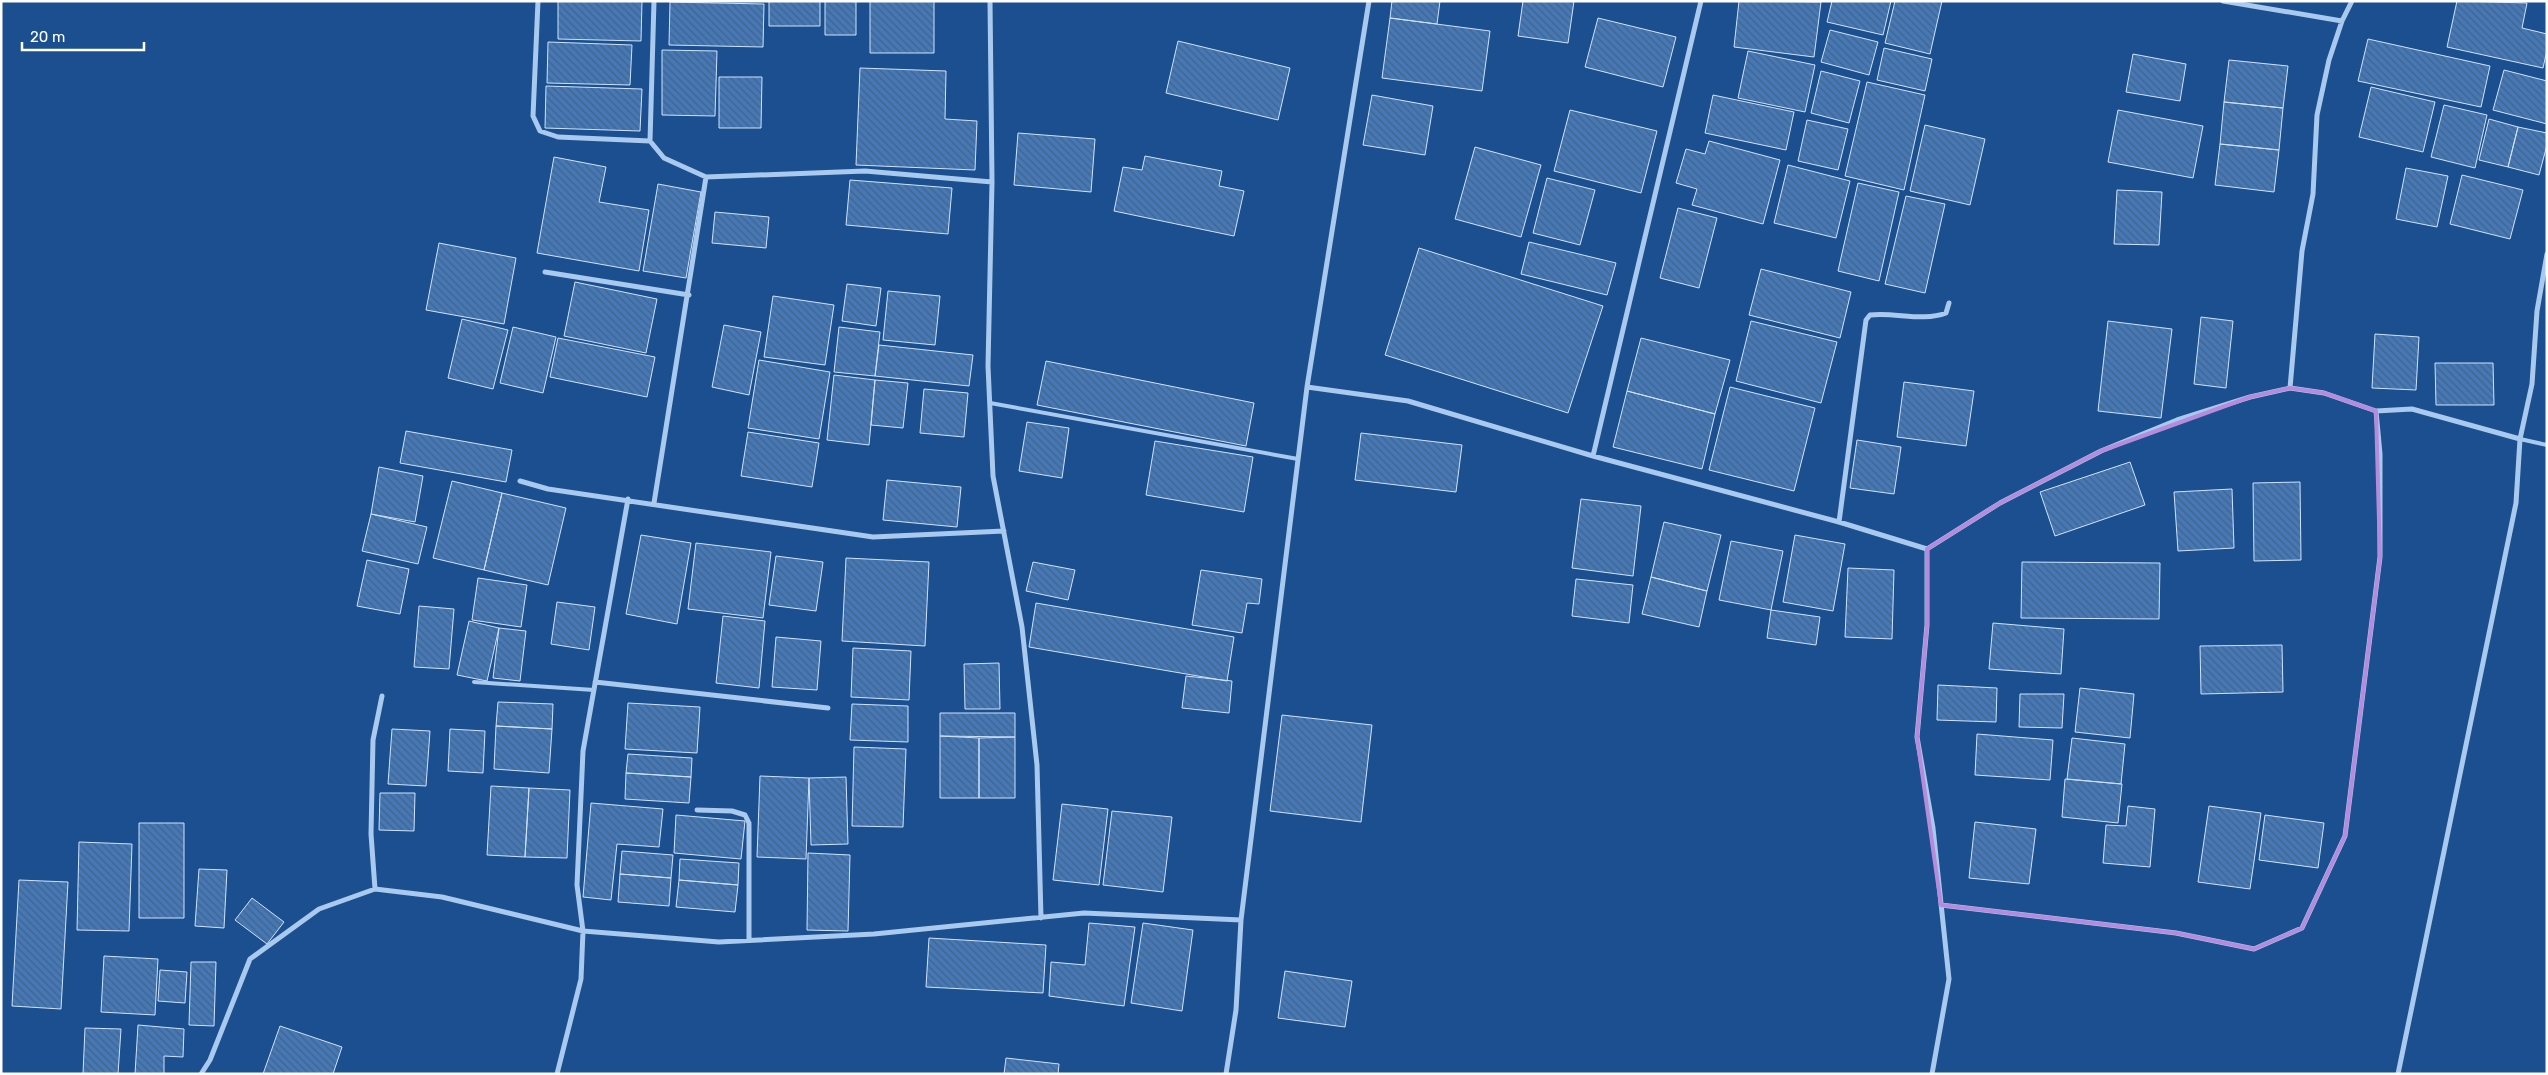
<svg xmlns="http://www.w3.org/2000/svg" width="2548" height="1075" font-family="Rubik,sans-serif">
<defs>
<pattern id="building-back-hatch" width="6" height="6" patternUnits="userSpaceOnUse" patternTransform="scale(1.25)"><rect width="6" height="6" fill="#4478b7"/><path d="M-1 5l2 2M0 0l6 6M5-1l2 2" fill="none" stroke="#486282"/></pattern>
</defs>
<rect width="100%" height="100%" fill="#1b4f8f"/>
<path fill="url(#building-back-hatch)" stroke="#cfe3fa" d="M558,1H642L641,41L558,39Z
M769,1H820V26H769Z
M825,1H856V35H825Z
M870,1H934V53H870Z
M1392,1H1440L1437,24L1390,18Z
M1523,1H1574L1568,43L1518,36Z
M1739,1L1821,2L1814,57L1734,47Z
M1832,1H1891L1883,35L1827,22Z
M1895,1H1942L1930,54L1885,43Z
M2457,1L2527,3L2522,28L2547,34V50L2543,68L2447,47Z
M670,2L764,4L763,47L669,45Z
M1390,18L1490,31L1482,91L1382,78Z
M1598,18L1676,37L1663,87L1585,67Z
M1830,30L1878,42L1869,75L1821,62Z
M2368,39L2490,66L2481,107L2358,81Z
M1178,41L1290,68L1278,120L1166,93Z
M548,42L632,45L630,85L547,83Z
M1884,48L1932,59L1925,91L1877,80Z
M662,50L717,51L715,116L662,115Z
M1748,51L1815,65L1805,112L1738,98Z
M2133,54L2186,64L2180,101L2126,92Z
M2229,60L2288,66L2283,108L2224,102Z
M860,68L946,71L945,119L977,121L975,170L856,165Z
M2504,70L2547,81V124L2493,110Z
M1821,71L1860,81L1849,123L1811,113Z
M719,77H762L761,128H719Z
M1867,82L1925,95L1904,190L1845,176Z
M546,86L642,89L640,131L545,128Z
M2371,87L2435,102L2423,152L2359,137Z
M1372,95L1433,106L1425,155L1363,145Z
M1713,95L1794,112L1786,150L1705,133Z
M2224,102L2283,108L2279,150L2220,144Z
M2444,105L2487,115L2475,168L2431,157Z
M1570,110L1657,131L1641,193L1554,171Z
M2118,110L2203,126L2193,178L2108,162Z
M2489,119L2518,127L2508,167L2479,160Z
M1807,120L1848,129L1838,170L1798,161Z
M1925,125L1985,139L1970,205L1910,191Z
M2518,127L2547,133V145L2539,175L2508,167Z
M1018,133L1095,139L1091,192L1014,185Z
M1709,141L1780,160L1763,224L1692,205L1697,189L1676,183L1686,149L1705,154Z
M2220,144L2279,150L2274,192L2215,185Z
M1475,147L1541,165L1521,237L1455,219Z
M1145,156L1222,171L1219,186L1244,191L1234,236L1114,211L1123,167L1142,170Z
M554,157L606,167L599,202L649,210L639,271L537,253Z
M1788,165L1850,181L1836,238L1774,223Z
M2406,168L2448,176L2437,227L2396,219Z
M2462,175L2523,190L2510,239L2450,224Z
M1547,178L1595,190L1580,245L1533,233Z
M850,180L952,188L948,234L846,225Z
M1858,183L1899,192L1879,281L1838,271Z
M658,184L701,192L686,278L643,271Z
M2117,190L2162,192L2159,245L2114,244Z
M1906,196L1945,204L1925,293L1885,284Z
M1678,208L1717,218L1699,288L1660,278Z
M715,212L769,217L766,248L712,243Z
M1529,242L1616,263L1607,295L1521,274Z
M439,243L516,258L504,324L426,310Z
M1419,248L1603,306L1568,413L1385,355Z
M1761,269L1851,292L1840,338L1749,315Z
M575,282L657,299L646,353L564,336Z
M847,284L881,288L876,326L842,321Z
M888,291L940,296L935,345L883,340Z
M773,296L834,305L825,365L764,357Z
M2201,317L2233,321L2226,388L2194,384Z
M462,319L508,330L493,389L448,378Z
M1751,321L1837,342L1821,403L1736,381Z
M2108,321L2172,329L2161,418L2098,411Z
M724,325L761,332L749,395L712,387Z
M513,327L556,337L543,393L500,383Z
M839,327L880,332L875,376L834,372Z
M2375,334L2419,337L2416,390L2372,388Z
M558,338L655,357L647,397L550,377Z
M1641,338L1730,360L1715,414L1627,391Z
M879,345L973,355L969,386L875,376Z
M759,360L830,372L819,439L748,428Z
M1046,361L1254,403L1246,446L1037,405Z
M2435,363H2493L2494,405H2436Z
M834,375L875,380L869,445L827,440Z
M875,380L908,383L903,428L871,425Z
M1904,382L1974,391L1966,446L1897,437Z
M1730,387L1815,408L1794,491L1709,470Z
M924,389L968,393L964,437L920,433Z
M1627,391L1715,414L1702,469L1613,447Z
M1027,422L1069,428L1062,478L1019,471Z
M406,431L512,450L506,482L400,463Z
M748,432L819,443L812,487L741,476Z
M1361,433L1462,445L1456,492L1355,480Z
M1857,440L1901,447L1894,494L1850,488Z
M1155,441L1253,457L1244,512L1146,495Z
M2130,462L2145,505L2055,536L2040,492Z
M379,467L423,476L415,522L371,514Z
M887,480L961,487L957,527L883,520Z
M452,481L502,493L484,570L433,558Z
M2300,482L2301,560L2254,561L2253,483Z
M2232,489L2234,548L2178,551L2174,492Z
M502,493L566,508L548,585L484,570Z
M1581,499L1641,506L1633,576L1572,568Z
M371,514L427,527L418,564L362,551Z
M1664,522L1721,535L1707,591L1651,577Z
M641,535L691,543L677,624L626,614Z
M1795,535L1845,544L1833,611L1783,602Z
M1731,541L1783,551L1771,610L1719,600Z
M696,543L771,552L763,618L688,609Z
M776,556L823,562L816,611L769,605Z
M846,558L929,562L925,646L842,641Z
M367,560L409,569L400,614L357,606Z
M1033,562L1075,570L1068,600L1026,591Z
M2022,562L2160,563L2159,619L2021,618Z
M1848,568L1894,570L1892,639L1845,637Z
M1201,570L1262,579L1259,604L1247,603L1242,633L1192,625Z
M1651,577L1707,591L1699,627L1642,614Z
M478,578L527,585L521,627L472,620Z
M1576,579L1633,585L1629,623L1572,616Z
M557,602L595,607L589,650L551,644Z
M1036,603L1234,637L1227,681L1029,647Z
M419,606L454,609L449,669L414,667Z
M1771,610L1820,617L1816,645L1767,638Z
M723,616L765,621L759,688L716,683Z
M469,621L499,628L487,681L457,675Z
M1993,623L2064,629L2061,674L1989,669Z
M499,628L526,631L520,681L493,678Z
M776,637L821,641L817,690L772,687Z
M2282,645L2283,692L2201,694L2200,646Z
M853,648L911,651L909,700L851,697Z
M999,663L1000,709H965L964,664Z
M1186,676L1232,681L1229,713L1182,708Z
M1938,685L1997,688L1996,722L1937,720Z
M2080,688L2134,694L2130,738L2075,732Z
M2020,694H2064L2062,728L2019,727Z
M498,702L553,704L552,729L496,726Z
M628,703L700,707L697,753L625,749Z
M852,704L908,706V742L850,740Z
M940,713H1015V737L940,736Z
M1282,715L1372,725L1361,822L1270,811Z
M496,726L552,729L549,773L494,769Z
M392,729L430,731L426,786L388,784Z
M450,729L485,731L483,773L448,771Z
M1977,734L2053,740L2050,780L1975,775Z
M940,736L979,738V798H940Z
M1015,737V798H979V738Z
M2072,738L2125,744L2121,784L2067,779Z
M854,747L906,749L903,827L852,826Z
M628,754L692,758L691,777L626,773Z
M626,773L691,777L689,803L625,799Z
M760,776L809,778L806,859L757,857Z
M846,777L848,844L811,845L809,778Z
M2065,779L2122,784L2118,823L2062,817Z
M491,786L529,788L525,857L487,855Z
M529,788L570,790L567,858L525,857Z
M380,793H415L414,831L379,830Z
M591,803L663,809L659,847L617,844L611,900L583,897Z
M1062,804L1108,809L1099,885L1053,880Z
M2128,806L2155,809L2150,867L2103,863L2106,825L2126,826Z
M2209,806L2261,813L2250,889L2198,882Z
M1112,811L1172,817L1163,892L1103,885Z
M676,815L745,821L741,859L674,853Z
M2265,815L2324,823L2318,868L2259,860Z
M1975,822L2036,829L2029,884L1969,878Z
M139,823H184V918H139Z
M79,842L132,844L129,931L77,930Z
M622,851L673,855L671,878L620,874Z
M808,853L850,855L848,931L807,930Z
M680,859L739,863L738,885L679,880Z
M199,869L227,870L224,928L195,926Z
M620,874L671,878L669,906L618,902Z
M19,880L68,882L61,1009L12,1006Z
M679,880L738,885L735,912L676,907Z
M252,898L284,922L267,944L235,920Z
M1089,923L1135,927L1124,1006L1049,996L1051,962L1085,965Z
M1143,923L1193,930L1182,1011L1131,1003Z
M929,938L1046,945L1043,993L926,987Z
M104,956L158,959L155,1015L101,1012Z
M191,962H216L214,1026L189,1025Z
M160,970L187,972L185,1003L158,1001Z
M1285,971L1352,981L1345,1027L1278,1018Z
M138,1025L184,1029L183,1057L164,1056V1074H135Z
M280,1026L342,1047L333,1074H263Z
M85,1028L121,1029L118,1074H83Z
M1006,1058L1059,1064L1058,1074H1004Z"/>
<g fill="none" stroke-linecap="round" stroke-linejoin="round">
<path stroke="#a9c9ee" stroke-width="4" d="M990,403L1298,459
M2520,439L2547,445
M474,682L594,690"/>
<path stroke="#a9c9ee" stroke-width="5" d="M538,1L533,116L540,131L558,137L650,141
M654,1L650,141L664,158L706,177L865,171L992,182
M990,1L992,182L988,366L993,476L1022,627L1037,765L1041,918
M2223,1L2342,21
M545,272L689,295
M1307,387L1408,401L1593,456L1839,522L1927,549V625L1917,737L1933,828L1949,979L1932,1074
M2290,388L2302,251L2313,194L2317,115L2329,60L2342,21L2352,1
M1593,456L1701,1
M520,481L548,489L873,537L1004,531
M654,503L706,177
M1839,522L1866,320L1870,315C1895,312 1923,322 1946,313L1949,303
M1927,549L2000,503L2101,451L2177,420L2250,397L2290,388L2324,393L2376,411L2412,409L2520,439L2532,384L2537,311L2547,254
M595,682L828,708
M697,810L732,811L745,815L749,823V940
M375,889L371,834L373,740L382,696
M1941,905L2176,933L2254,949L2302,928L2345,836L2380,557V454L2376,411
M201,1074L210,1060L250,959L319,909L375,889L442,897L583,931L577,885L583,751L628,499
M557,1074L581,979L583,931L719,942L874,934L1084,913L1241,920
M1226,1074L1236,1010L1241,920L1307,387L1369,1
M2398,1074L2516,503L2520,439"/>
</g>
<path fill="none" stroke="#b68bdc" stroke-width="4" stroke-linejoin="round" d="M2290,388L2324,393L2376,411L2380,557L2345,836L2302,928L2254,949L2176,933L1941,905L1917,737L1927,625V549L2000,503L2101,451L2250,397Z"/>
<rect width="2548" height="1075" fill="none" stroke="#ffffff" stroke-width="5"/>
<path d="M22 42v8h122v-8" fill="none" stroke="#ffffff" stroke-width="2.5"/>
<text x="30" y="42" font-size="15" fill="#ffffff" stroke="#1b4f8f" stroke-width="4" paint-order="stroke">20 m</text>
</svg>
